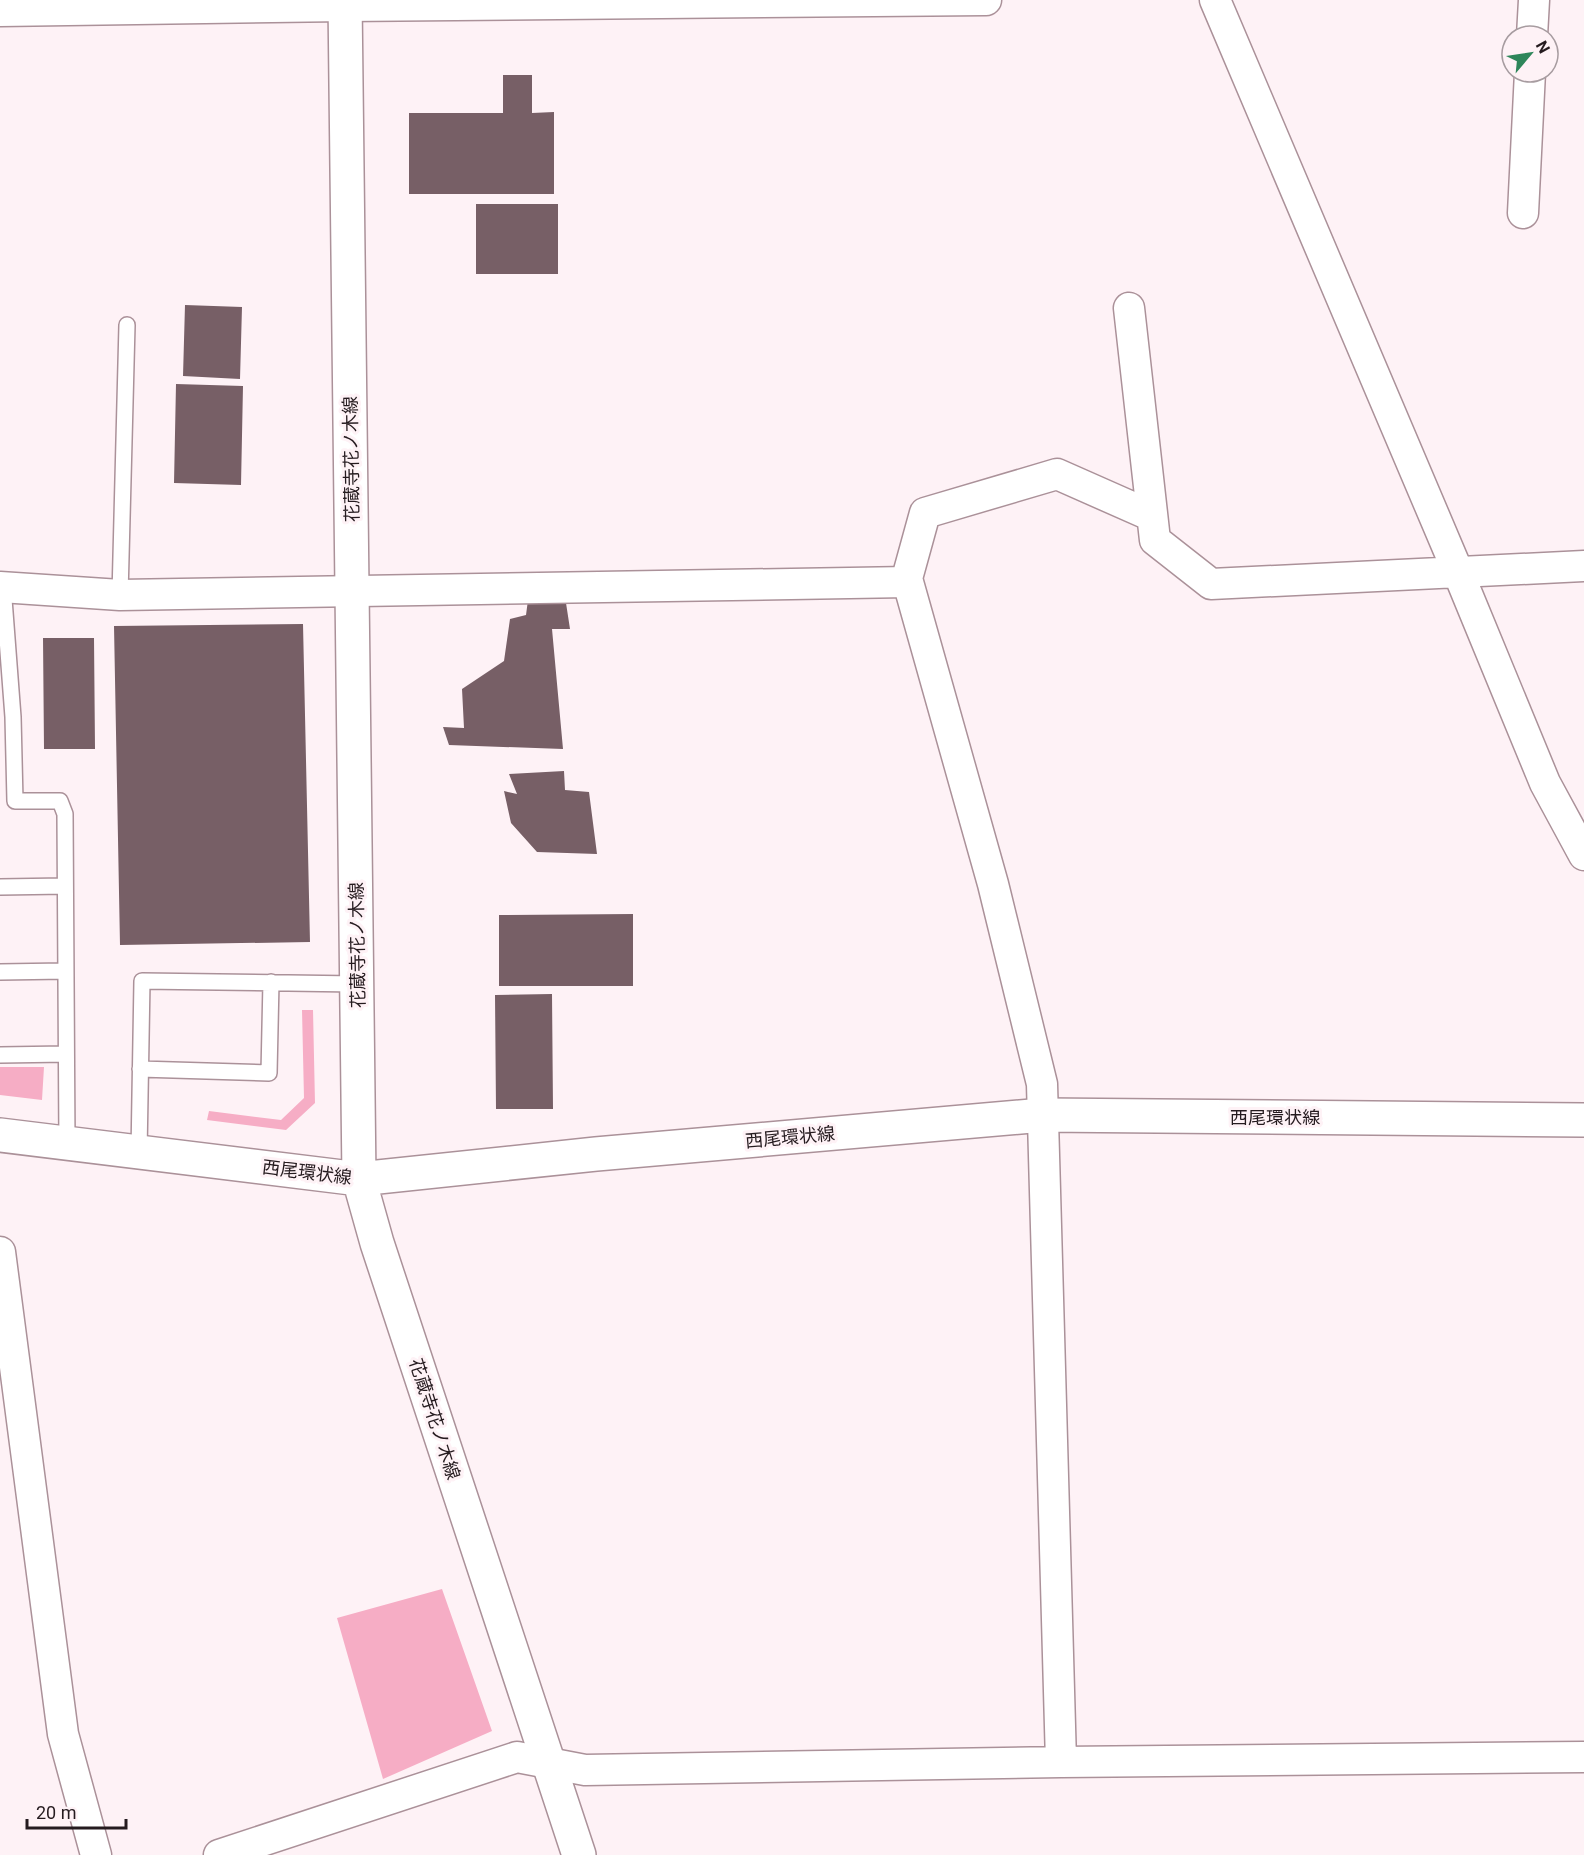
<svg xmlns="http://www.w3.org/2000/svg" width="1584" height="1855" font-family="Roboto,'Noto Sans JP',sans-serif">
<rect width="100%" height="100%" fill="#fef2f6"/>
<path fill="#f6adc5" d="M302,1010H313L315,1103L286,1130L207,1120L209,1111L281,1120L304,1098Z
M0,1067H44L42,1100L0,1095Z
M442,1589L492,1731L383,1779L337,1618Z"/>
<path fill="#775f66" d="M503,75H532V113L554,112V194H409V113H503Z
M476,204H558V274H476Z
M185,305L242,307L240,379L183,376Z
M176,384L243,386L241,485L174,483Z
M554,599L566,603L570,629H552L563,749L449,745L443,727L464,728L462,689L504,661L510,619L526,615L528,600Z
M303,624L310,942L120,945L114,626Z
M43,638H94L95,749H44Z
M564,771L565,790L589,792L597,854L537,852L511,823L504,791L517,794L509,774Z
M633,914V986H499V915Z
M552,994L553,1109H496L495,995Z"/>
<g fill="none" stroke-linecap="round" stroke-linejoin="round">
<defs>
<path id="service" d="M0,584L3,586L13,717L15,801H60L65,814L67,1144
M120,595L127,325
M0,887L65,886
M0,972L65,971
M0,1055L66,1054
M140,1069L269,1073L271,982
M139,1153L142,981L357,984"/>
<path id="minor" d="M1215,0L1458,572L1545,783L1584,855
M0,11L345,6L986,0
M1532,36L1534,0
M1523,213L1530,72
M1129,308L1155,540L1211,584L1584,566
M906,582L925,513L1057,474L1152,516
M0,587L120,595L908,582L993,884L1042,1084L1061,1762
M0,1252L63,1734L96,1855
M219,1855L517,1757L585,1770L1061,1762L1584,1757"/>
<path id="secondary" d="M345,0L359,1179L377,1243L579,1855
M0,1135L359,1179L596,1154L1043,1115L1584,1120"/>
</defs>
<use href="#service" stroke="#ab9199" stroke-width="18"/>
<use href="#minor" stroke="#ab9199" stroke-width="33"/>
<use href="#secondary" stroke="#ab9199" stroke-width="36"/>
<use href="#service" stroke="#fff" stroke-width="15"/>
<use href="#minor" stroke="#fff" stroke-width="30"/>
<use href="#secondary" stroke="#fff" stroke-width="33"/>
</g>
<g text-anchor="middle" dominant-baseline="central" stroke-width="6" stroke-linejoin="round" paint-order="stroke">
<g font-size="18" fill="#251b1f" stroke="#fef2f6">
<text transform="translate(351 459) rotate(-91)">花蔵寺花ノ木線</text>
<text transform="translate(357 945) rotate(-91)">花蔵寺花ノ木線</text>
<text x="1275" y="1117">西尾環状線</text>
<text transform="translate(790 1137) rotate(-5)">西尾環状線</text>
<text transform="translate(307 1172) rotate(7)">西尾環状線</text>
<text transform="translate(435 1419) rotate(72)">花蔵寺花ノ木線</text>
</g>
</g>
<g transform="translate(1530 54) rotate(61)"><circle r="28" fill="#fef2f6" stroke="#a79ca0" stroke-width="1.5"/>
<path d="M0-4.5L10 22L0 15L-10 22Z" fill="#2e865a"/>
<text y="-9" font-size="16" font-weight="bold" text-anchor="middle" fill="#251b1f">N</text>
</g>
<path d="M27 1819v9h99v-9" fill="none" stroke="#251b1f" stroke-width="3"/>
<text x="36" y="1819" font-size="18" fill="#251b1f" stroke="#fef2f6" stroke-width="4.5" paint-order="stroke">20 m</text>
</svg>
